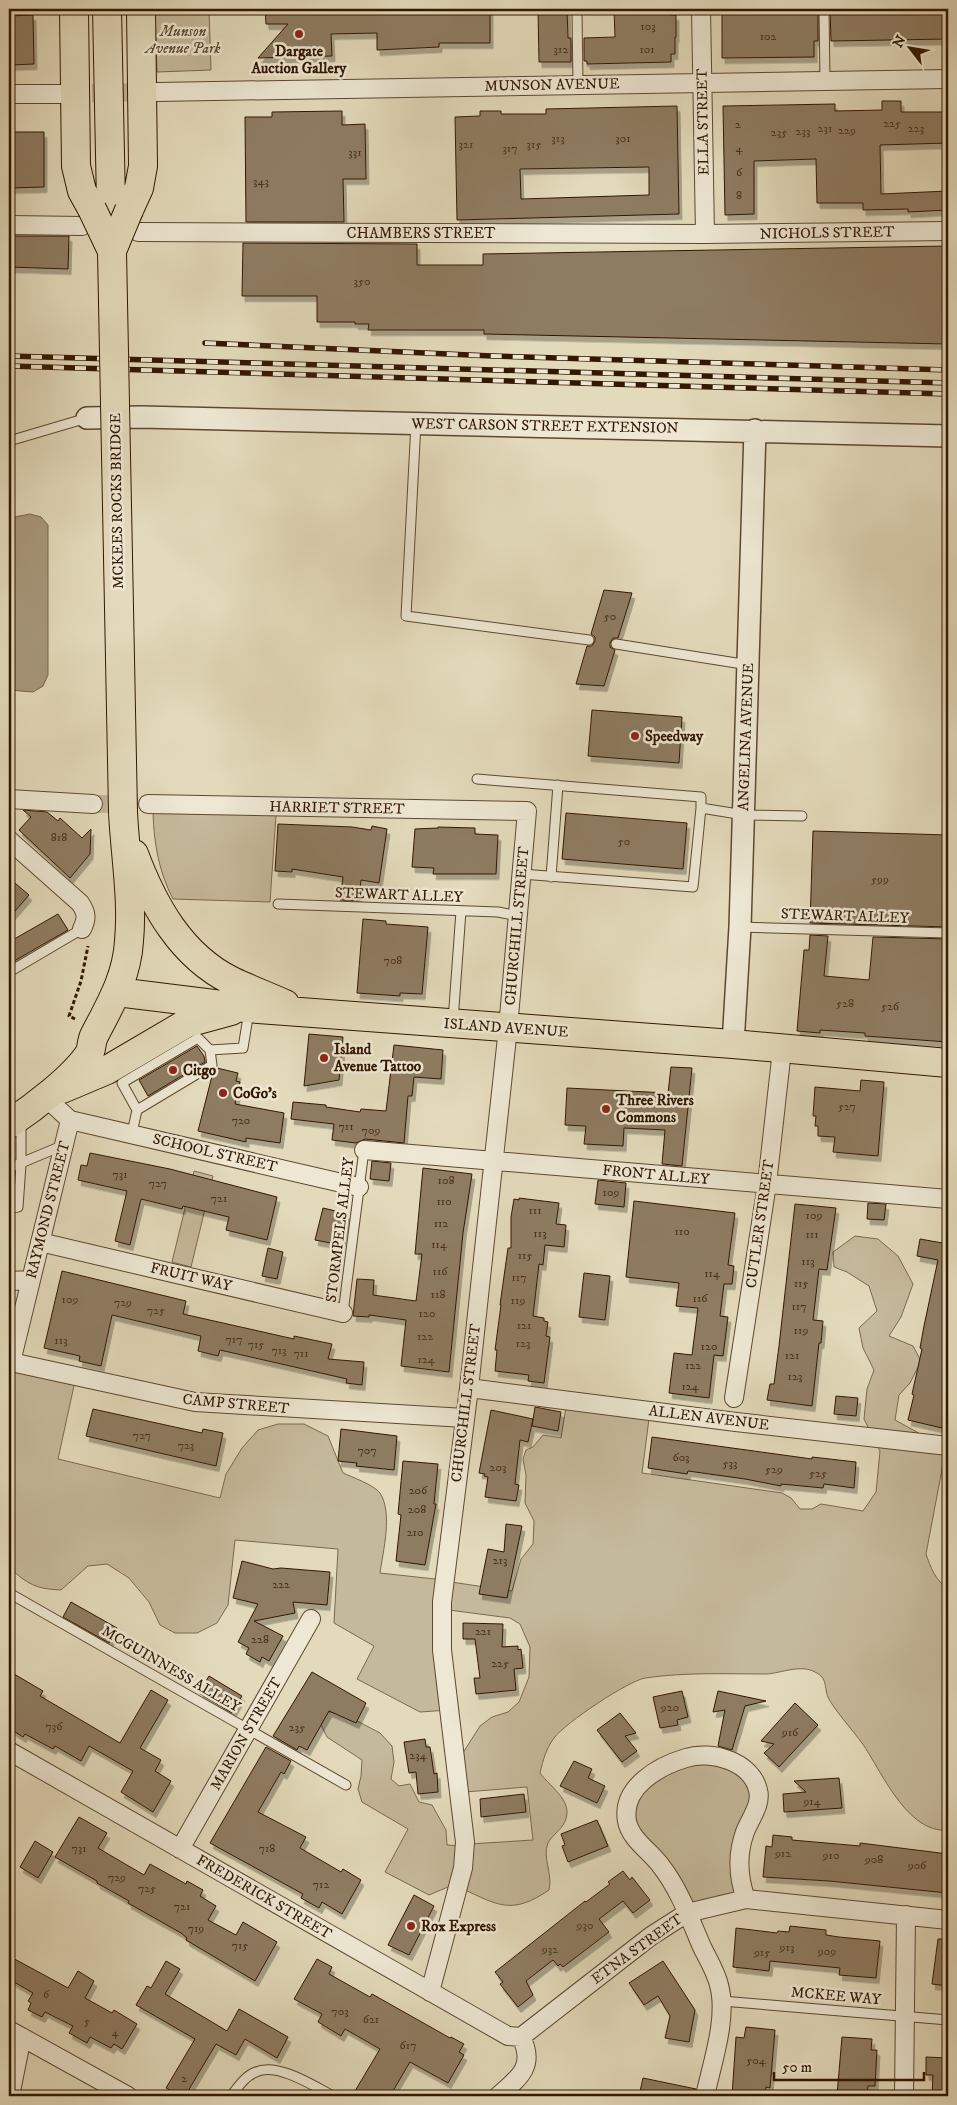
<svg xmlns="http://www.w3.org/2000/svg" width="957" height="2105" font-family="'IM FELL DW Pica',serif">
<defs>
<filter id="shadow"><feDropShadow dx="3" dy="5.5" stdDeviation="0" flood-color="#0004"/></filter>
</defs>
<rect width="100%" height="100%" fill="#e3dabb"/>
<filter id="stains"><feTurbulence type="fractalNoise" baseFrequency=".004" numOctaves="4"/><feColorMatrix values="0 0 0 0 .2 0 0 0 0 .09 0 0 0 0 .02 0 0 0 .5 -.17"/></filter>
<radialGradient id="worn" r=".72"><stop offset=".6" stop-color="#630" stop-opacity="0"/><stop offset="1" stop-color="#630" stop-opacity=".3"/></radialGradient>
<path fill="#c5b99b" stroke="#7c684e" d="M155,9H209L211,70L157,72Z
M153,813L276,815L270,902L173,899C159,872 154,844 153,813Z
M194,1171L213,1176L191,1267L172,1262Z
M855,1236L878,1239L898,1256L913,1284L901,1317L889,1336L913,1346L921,1361L910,1383L899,1395L895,1420L946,1448L926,1554C930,1566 936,1582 948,1588V1830C907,1834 881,1770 862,1743C854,1732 832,1707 828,1697C824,1688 828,1678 815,1672C801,1664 781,1673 767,1674C726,1674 686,1672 645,1678C628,1681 565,1723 554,1738C546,1749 543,1760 540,1773C551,1788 577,1803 563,1825C559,1831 551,1837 548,1843C542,1857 553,1874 549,1890C512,1915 499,1906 461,1888L470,1844L533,1840L527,1787L465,1792L461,1756L480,1726L492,1717L508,1712L519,1702L529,1677L530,1647L520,1624L510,1618L449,1610L451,1582L512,1591L521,1559L533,1544L534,1521L525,1503L526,1475L523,1459L526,1450L533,1447L543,1435L561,1438L567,1401L650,1411L642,1473L782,1493L791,1498L800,1509H812L821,1504L863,1511L876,1492L880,1451L864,1419L867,1389L874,1370L863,1348L859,1328L877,1311L869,1286L847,1272L834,1267L833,1252Z
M9,1365L75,1381L58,1459L220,1498L226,1474L242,1448L258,1430L278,1424H304L328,1436L343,1473C352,1477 374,1485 380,1493C393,1513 383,1551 380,1573L444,1580L449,1710L420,1712L357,1679L374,1646L334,1623L338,1549L235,1540L228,1605L217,1623L197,1633H175L160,1625L149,1602L129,1578L107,1564L88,1566L61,1590C36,1589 27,1584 9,1567Z
M323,1712H340L380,1733L392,1746L394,1762L391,1779L399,1786L410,1784L419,1802L432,1805L446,1830L447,1845L463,1846L455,1884L429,1895L385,1872L408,1829L362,1802L358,1789L361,1776L362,1760L327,1737L320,1723Z
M710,1755L759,1790L744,1833L746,1899L687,1913L631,1833L638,1786Z"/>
<path fill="#a7987c" stroke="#78644b" d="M30,514L41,517L48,525V675L43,686L33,692L9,690V518Z"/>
<path fill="#8e7c62" stroke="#321701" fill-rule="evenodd" filter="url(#shadow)" d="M265,9H490V43H439V47L377,50V33L331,34L332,56L258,58L288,24H266Z
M538,9H567L568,38H571V62H539Z
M614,9H671V15H676V37H675V54H671V62L587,64V61H584V38L615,37Z
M795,9H818V41H814V57L722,58V14L795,13Z
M830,9H948V39L831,41Z
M33,15L34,64L9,65V16Z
M882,101H901V112H948V143L880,145L881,194L948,191V210L908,212V209L863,210V203H817L816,159L754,161V214L725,215L723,106L835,104V111L882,110Z
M677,106L679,214L457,220L455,117L480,116V111H501V114H546V109ZM649,167V195L521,199L520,169Z
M342,111V125L365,124L366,179H343L344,222H246L245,117H272V112Z
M9,132H44V187L9,188Z
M9,236H69L68,269L9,267Z
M243,243L417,244V265H483V254L948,246V344L484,334V330H368L369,324H355V322H317V296H242Z
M604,590L632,593L618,638H613L610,643V647L615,650L604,686L576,684L587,646H592L595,641V637L591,634Z
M592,710L682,717L679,763L588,756Z
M23,810L47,812L58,821L60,818L82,838L91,829L90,854L70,878L19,830L31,817Z
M566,813L687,823L683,869L562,859Z
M278,824L352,827L371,830L372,826L387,829L379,883L361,880L359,901L340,900L343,877L292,869V872L275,871Z
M438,827L475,828V834L498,835L496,874H433L434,868L412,867L415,829L438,828Z
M813,831L948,835V927L810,923Z
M9,878L29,895L9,918Z
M58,914L68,930L9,964V942Z
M363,919L386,921V924L428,927L422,994L400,993V996L357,993Z
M810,935L828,936L824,976L869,980L873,937L948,939V1042L865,1036V1033L820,1030V1033L797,1031L804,950H809Z
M309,1034L343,1037L339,1080L304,1086Z
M394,1045L443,1050L441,1079L414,1077L412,1096H408L404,1143L365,1139L356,1143L332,1140L334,1124L291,1119L293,1102L326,1105V1107L360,1112L361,1109L386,1111Z
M197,1046L204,1056L205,1062L148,1096L139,1080Z
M671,1067L692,1068L682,1166L662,1164L665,1130L624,1128L623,1146L584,1144L586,1126L565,1125L567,1088L668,1093Z
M217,1068L238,1073L236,1081L240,1082L235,1104L284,1113L280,1143L246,1138V1142L198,1131L213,1072Z
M861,1080L884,1082L878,1156L833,1152L835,1137L818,1136V1126H815L816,1116H813L815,1087L860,1091Z
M90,1153L170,1169L277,1197L267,1240L226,1230L229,1217L183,1206L182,1209L141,1199L130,1245L115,1241L127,1191L78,1180L81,1165L87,1166Z
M372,1161L391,1163L389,1181L370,1179Z
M423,1168L472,1174L463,1233L449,1372L401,1366L406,1320L369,1315V1317L353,1316L357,1279L374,1280L373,1295L416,1301L422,1254H415Z
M598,1180L626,1183L624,1207L595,1204Z
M519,1198L559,1203L556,1224L566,1225L564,1247L545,1245L543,1265L539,1264L533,1316L544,1318V1321L548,1322L546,1336L550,1337L544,1383L528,1381L529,1375L495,1371L497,1350H495L501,1305H500L508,1248H511V1217L514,1199L519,1200Z
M634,1201L735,1213L728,1265L734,1266L732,1284H724L720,1316L728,1317L723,1356L714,1355L709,1398L669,1393L674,1353L692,1355L698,1308L676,1306L679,1283L626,1277Z
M868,1203L886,1204L884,1220L867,1219Z
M795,1204L836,1208L827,1270L819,1269L813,1320L823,1321L821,1343H819L812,1406L767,1400L770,1384H774L779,1346Z
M323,1208L348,1214L341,1245L315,1240Z
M920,1239L948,1244V1401L942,1428L908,1420L914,1395L912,1394L922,1349L920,1348L924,1326L938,1260L917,1256Z
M268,1248L283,1252L277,1279L262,1276Z
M62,1271L186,1301L183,1314L294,1339V1336L332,1344L328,1359L364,1362L362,1385L346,1383L347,1379L220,1350L218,1356L198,1351L201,1336L112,1315L101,1366L79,1361L80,1356L44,1348Z
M584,1273L610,1276L605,1320L579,1317Z
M836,1396L858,1398L856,1416L834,1414Z
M535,1407L561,1412L558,1431L532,1426Z
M93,1409L202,1433L203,1429L223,1433L216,1466L86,1436Z
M491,1410L533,1419L528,1442L520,1440L515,1484L519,1485L516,1501L485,1497L488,1477L484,1476L485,1474L479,1473Z
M341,1429L397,1436L394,1470L356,1466L357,1463L338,1461Z
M652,1437L812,1459V1457L856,1462L854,1488L824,1484L823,1488L781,1484V1486L745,1479L688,1471L687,1474L648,1468Z
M403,1461L438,1464L434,1504H436L425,1565L396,1561L401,1515L398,1514Z
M506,1524L522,1526L507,1598L479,1594L488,1549L504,1552Z
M242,1561L273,1569L281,1568L330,1572L327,1605L293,1602L295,1613L254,1621L283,1636L269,1661L262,1657L260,1662L246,1654L249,1648L238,1642L258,1604L233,1598Z
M71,1602L117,1628L109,1643L63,1617Z
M463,1623L503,1624L502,1647L518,1646V1650L521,1649L523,1668L514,1669L516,1690L476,1694L474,1678H480L475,1639H463Z
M312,1672L366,1703L356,1723L329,1711L307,1750L299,1746L297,1750L273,1736Z
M14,1674L43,1691L40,1696L120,1743L151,1690L168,1700L140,1748L161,1760L155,1771L171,1781L153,1812L121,1792L133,1771L89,1746L81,1761L55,1746L53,1749L25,1734L23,1737L9,1728V1683Z
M209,1676L242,1696L232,1713L199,1693Z
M682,1691L688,1717L677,1720L678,1725L660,1728L653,1697Z
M718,1691L766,1701L745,1706L732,1750L718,1746L725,1710L713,1712Z
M795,1703L818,1725L779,1767L764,1753L774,1744L761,1741Z
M620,1713L636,1733L625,1736L637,1751L622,1762L597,1730Z
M425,1739L426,1747H430L434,1774L437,1773L438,1792L418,1794L416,1772L409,1773L404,1742Z
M266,1747L291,1761L284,1774L281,1772L258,1812L306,1837L300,1848L341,1872L343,1869L361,1880L342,1914L322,1902L319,1908L301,1898L303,1894L210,1843Z
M574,1761L592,1769L588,1778L605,1786L597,1803L560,1786Z
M839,1778L842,1808L784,1812L783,1794L806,1792L794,1781Z
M524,1794L526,1812L481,1817L480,1799Z
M79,1817L107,1833L98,1848L144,1875L150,1864L186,1884L187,1881L203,1890L200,1896L216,1906L208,1920L236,1935L243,1922L277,1942L255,1981L186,1940L187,1938L181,1933L128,1903L129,1901L97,1883V1881L55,1857Z
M597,1820L608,1846L568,1862L562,1846L565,1845L561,1834Z
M773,1835L792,1837V1840L860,1846V1843L948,1854V1893L829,1881L763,1877L766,1846L772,1847Z
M35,1841L53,1852L38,1878L20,1867Z
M623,1871L630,1880L632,1877L650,1900L633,1913L623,1901L599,1919L609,1932L563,1967L560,1964L558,1966L553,1960L526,1981L533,1995L518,2007L500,1984L503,1982L495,1972L585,1901L586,1902L610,1884L608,1882Z
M414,1895L434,1906L409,1955L388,1945Z
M790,1926L826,1930V1935L839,1937L880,1941L876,1978L839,1975L840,1968L770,1961L769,1971L733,1967L736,1928L777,1933L778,1931L789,1932Z
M938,1939H948V1986L932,1984Z
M9,1956L68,1988L78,1971L94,1981L85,1998L112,2013L114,2010L137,2024L122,2049L114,2044L111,2048L90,2037L87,2043L69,2033L73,2026L45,2012L42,2017L28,2010L31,2003L28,2001L33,1993L9,1979Z
M317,1959L332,1967L329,1974L370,1997L372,1994L450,2038L451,2037L464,2044L459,2052L464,2055L448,2083L410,2062L390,2096H352L380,2049L345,2029L341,2036L318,2022L322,2014L294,1999Z
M166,1961L180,1969L165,1994L227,2031L239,2009L288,2037L277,2058L245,2039L236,2055L216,2044L185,2096H180L166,2088L195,2039L136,2005L147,1986L151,1988Z
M663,1961L695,2010L689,2042L665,2038L670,2016L658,1996L644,2005L629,1983Z
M746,2027L775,2030L770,2088L766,2087L765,2096H732L736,2037L744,2038Z
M842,2037L872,2039L871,2050H877L875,2086H868L867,2096L837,2095Z
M926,2057L948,2058V2096H932L933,2075H926Z
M643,2078L696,2089L695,2096H639Z"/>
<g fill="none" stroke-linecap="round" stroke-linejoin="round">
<path stroke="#c0b396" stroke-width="18" stroke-dasharray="18 9" stroke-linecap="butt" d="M65,94L151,92
M93,804H148"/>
<defs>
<path id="service" d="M577,9L578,85
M824,9L825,81
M416,423L406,616L589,640
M9,441L87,418
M616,644L749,665
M477,779L701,797V808L744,815L802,816
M521,874L693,887L701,808
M551,877L558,785
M278,904L498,912L518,916
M740,927L948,933
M9,972L82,929
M453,1021L461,911
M210,1050L212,1065L137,1110L122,1083L198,1038L210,1050L243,1048L249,1011
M132,1133L137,1110
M9,1168L64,1145
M9,1209L18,1207L21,1165V1121
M343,1313L364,1150
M9,1593L346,1785
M722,2001L948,2020
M231,2096C238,2087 245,2076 256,2072C277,2062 314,2086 333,2096"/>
<path id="minor" d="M701,9L705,234
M157,92L948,79
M9,94H61
M9,225L82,226
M138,232L705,234L948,231
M9,799L93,804
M148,804L527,811L508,1028L469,1388L442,1602V1650L465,1842L463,1868L430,1992
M9,840L80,903C87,913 87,919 82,929
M45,1097L70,1120
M70,1120L11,1362L195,1402L465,1418
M70,1120L359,1187
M364,1150L948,1199
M40,1242L343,1313
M9,1281L30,1280
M469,1388L736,1422L948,1446
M734,1398L767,1184L782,1050
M9,1751L508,2036L521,2037
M180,1849L311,1619
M9,2030L128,2096
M521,2037L651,1936L687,1913L746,1899L948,1920
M10,2096L22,2037
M498,2096C519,2078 536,2066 521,2037
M705,2096C712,2063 728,2018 719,1985C716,1972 708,1959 702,1947C690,1919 679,1889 661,1866C651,1852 630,1839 627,1821C621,1787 659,1766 686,1758C711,1750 751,1761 758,1790C762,1804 750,1819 745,1832C737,1854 738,1877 746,1899
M904,2096L906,1915"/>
<path id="tertiary" d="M87,418L141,417L948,436
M733,1044L740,927L755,430"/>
<path id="primary" d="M74,9L76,166L82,191L92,209
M107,9L112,251
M129,210L139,188L143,166L141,9
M134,854C153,905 181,956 232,981C249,989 267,996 285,1004
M117,992L246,1008L733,1044L948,1063
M62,1089L107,1070L187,1023L231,1011
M9,1124C33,1108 73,1078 89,1054C92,1049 91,1042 94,1036C110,1005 127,977 129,941C133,899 125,855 123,812"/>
</defs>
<use href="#service" stroke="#5e4830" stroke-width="11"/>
<use href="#minor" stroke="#5e4830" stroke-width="20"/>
<use href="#tertiary" stroke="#5e4830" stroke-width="24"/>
<use href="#primary" stroke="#321701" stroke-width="30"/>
<path stroke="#321701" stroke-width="3" stroke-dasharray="4 2.5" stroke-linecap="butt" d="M75,1019L69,1016L81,981L88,946"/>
<use href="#service" stroke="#ede7d3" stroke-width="9"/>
<use href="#minor" stroke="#ede7d3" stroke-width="18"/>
<use href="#tertiary" stroke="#ede7d3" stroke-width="21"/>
<use href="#primary" stroke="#e3dabb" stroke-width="28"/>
<defs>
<path id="rail" d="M205,343L492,356L948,370
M9,356L948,383
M9,366L948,394"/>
</defs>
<use href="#rail" stroke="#321701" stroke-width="5.5"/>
<use href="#rail" stroke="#ede7d3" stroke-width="4" stroke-dasharray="11" stroke-linecap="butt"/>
<defs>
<path id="primary-bridge" d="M92,209L112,251
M123,812L112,251L129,210"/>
</defs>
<use href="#primary-bridge" stroke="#321701" stroke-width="30" stroke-linecap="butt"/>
<use href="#primary-bridge" stroke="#e3dabb" stroke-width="28"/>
</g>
<g fill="#8f2418" stroke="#ede7d3" stroke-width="2">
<circle cx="299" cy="34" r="5"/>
<circle cx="635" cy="736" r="5"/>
<circle cx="324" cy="1058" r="5"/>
<circle cx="173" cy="1070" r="5"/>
<circle cx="223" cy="1093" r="5"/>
<circle cx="606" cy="1109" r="5"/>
<circle cx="411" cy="1926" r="5"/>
</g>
<g text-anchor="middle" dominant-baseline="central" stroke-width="5" stroke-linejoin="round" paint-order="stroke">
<g font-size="12" fill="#493019">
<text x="648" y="26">103</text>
<text x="768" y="36">102</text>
<text x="561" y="49">312</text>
<text x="647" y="49">101</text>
<text x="892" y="123">225</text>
<text x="738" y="124">2</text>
<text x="825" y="128">231</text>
<text x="916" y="128">223</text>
<text x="847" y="130">229</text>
<text x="803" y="131">233</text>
<text x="779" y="132">235</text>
<text x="558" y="138">313</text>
<text x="623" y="138">301</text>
<text x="466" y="144">321</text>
<text x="534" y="144">315</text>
<text x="510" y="148">317</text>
<text x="739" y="148">4</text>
<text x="355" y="152">331</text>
<text x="739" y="172">6</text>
<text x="261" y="181">343</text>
<text x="739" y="195">8</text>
<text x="362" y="281">350</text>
<text x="610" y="616">50</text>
<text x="59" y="837">818</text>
<text x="624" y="841">50</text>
<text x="880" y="879">599</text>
<text x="393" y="960">708</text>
<text x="845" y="1003">528</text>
<text x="890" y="1006">526</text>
<text x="847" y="1106">527</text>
<text x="241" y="1120">720</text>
<text x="346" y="1126">711</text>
<text x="371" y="1130">709</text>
<text x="120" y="1174">731</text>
<text x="446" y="1180">108</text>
<text x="158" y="1183">727</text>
<text x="611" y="1192">109</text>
<text x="219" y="1198">721</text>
<text x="444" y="1201">110</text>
<text x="535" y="1210">111</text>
<text x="814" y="1215">109</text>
<text x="441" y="1223">112</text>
<text x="682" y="1231">110</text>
<text x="540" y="1233">113</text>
<text x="812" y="1234">111</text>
<text x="439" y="1244">114</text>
<text x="525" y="1255">115</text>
<text x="808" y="1261">113</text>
<text x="440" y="1271">116</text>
<text x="712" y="1273">114</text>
<text x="519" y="1277">117</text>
<text x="801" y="1283">115</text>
<text x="438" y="1294">118</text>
<text x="700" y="1298">116</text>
<text x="70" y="1299">109</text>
<text x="518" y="1300">119</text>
<text x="123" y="1302">729</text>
<text x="799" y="1306">117</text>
<text x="156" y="1310">725</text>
<text x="427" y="1313">120</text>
<text x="524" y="1325">121</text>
<text x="801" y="1330">119</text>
<text x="425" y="1336">122</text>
<text x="234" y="1339">717</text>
<text x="61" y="1340">113</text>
<text x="523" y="1343">123</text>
<text x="256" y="1344">715</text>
<text x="709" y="1346">120</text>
<text x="279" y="1350">713</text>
<text x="301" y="1353">711</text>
<text x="792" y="1355">121</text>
<text x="426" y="1359">124</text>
<text x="693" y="1365">122</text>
<text x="795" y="1376">123</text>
<text x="690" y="1386">124</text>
<text x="142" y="1435">727</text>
<text x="186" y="1445">723</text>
<text x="367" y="1450">707</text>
<text x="681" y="1457">603</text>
<text x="730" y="1463">533</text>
<text x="498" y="1467">203</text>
<text x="774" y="1469">529</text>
<text x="818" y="1473">525</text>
<text x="418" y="1490">206</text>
<text x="417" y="1509">208</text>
<text x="415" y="1532">210</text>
<text x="500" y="1560">213</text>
<text x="281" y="1584">222</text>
<text x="483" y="1631">221</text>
<text x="260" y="1639">228</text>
<text x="500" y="1663">225</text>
<text x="670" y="1707">920</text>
<text x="54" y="1726">736</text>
<text x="297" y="1727">235</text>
<text x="790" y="1732">916</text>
<text x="418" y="1755">234</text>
<text x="812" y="1801">914</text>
<text x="79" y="1848">731</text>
<text x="267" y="1848">718</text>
<text x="783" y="1853">912</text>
<text x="831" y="1855">910</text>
<text x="874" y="1859">908</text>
<text x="917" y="1865">906</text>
<text x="117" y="1877">729</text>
<text x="321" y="1884">712</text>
<text x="147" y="1888">725</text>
<text x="182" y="1906">721</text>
<text x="585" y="1925">930</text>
<text x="196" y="1928">719</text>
<text x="240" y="1945">715</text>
<text x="787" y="1947">913</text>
<text x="550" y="1949">932</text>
<text x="827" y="1951">909</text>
<text x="762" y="1952">915</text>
<text x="46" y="1994">6</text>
<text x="340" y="2011">703</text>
<text x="371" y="2019">621</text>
<text x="87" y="2021">5</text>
<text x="115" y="2032">4</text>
<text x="408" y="2045">617</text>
<text x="756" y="2060">504</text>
<text x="184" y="2078">2</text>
</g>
<g font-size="15" font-style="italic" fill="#5e482f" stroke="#ede7d3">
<text x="183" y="31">Munson<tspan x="183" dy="17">Avenue Park</tspan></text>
</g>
<g font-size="15" font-weight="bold" fill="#321701" stroke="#ede7d3" text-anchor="start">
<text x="299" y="51" text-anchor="middle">Dargate<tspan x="299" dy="17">Auction Gallery</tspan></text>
<text x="645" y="736">Speedway</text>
<text x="334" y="1049">Island<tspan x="334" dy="17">Avenue Tattoo</tspan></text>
<text x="183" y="1070">Citgo</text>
<text x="233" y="1093">CoGo's</text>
<text x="616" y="1100">Three Rivers<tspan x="616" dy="17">Commons</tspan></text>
<text x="421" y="1926">Rox Express</text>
</g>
<g font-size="15" fill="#321701" stroke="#ede7d3">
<text transform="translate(552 85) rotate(-1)">MUNSON AVENUE</text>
<text transform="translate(703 122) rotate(-91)">ELLA STREET</text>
<text x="421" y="233">CHAMBERS STREET</text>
<text transform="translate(827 233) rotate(-1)">NICHOLS STREET</text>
<text transform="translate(545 426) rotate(1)">WEST CARSON STREET EXTENSION</text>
<text transform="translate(117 501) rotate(-91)">MCKEES ROCKS BRIDGE</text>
<text transform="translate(746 737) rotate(-88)">ANGELINA AVENUE</text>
<text transform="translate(337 808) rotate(1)">HARRIET STREET</text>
<text transform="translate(399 895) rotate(2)">STEWART ALLEY</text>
<text transform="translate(845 916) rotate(2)">STEWART ALLEY</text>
<text transform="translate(517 926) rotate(-85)">CHURCHILL STREET</text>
<text transform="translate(506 1028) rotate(4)">ISLAND AVENUE</text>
<text transform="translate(215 1153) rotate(13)">SCHOOL STREET</text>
<text transform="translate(656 1175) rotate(5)">FRONT ALLEY</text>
<text transform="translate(48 1210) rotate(-76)">RAYMOND STREET</text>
<text transform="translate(760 1224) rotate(-82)">CUTLER STREET</text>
<text transform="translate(340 1230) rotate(-83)">STORMPELS ALLEY</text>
<text transform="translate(191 1277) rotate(13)">FRUIT WAY</text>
<text transform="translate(466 1403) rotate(-83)">CHURCHILL STREET</text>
<text transform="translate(236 1404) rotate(5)">CAMP STREET</text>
<text transform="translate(709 1418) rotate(7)">ALLEN AVENUE</text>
<text transform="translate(171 1669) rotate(30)">MCGUINNESS ALLEY</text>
<text transform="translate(246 1734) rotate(-60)">MARION STREET</text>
<text transform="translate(264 1897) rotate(30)">FREDERICK STREET</text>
<text transform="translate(637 1949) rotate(-36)">ETNA STREET</text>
<text transform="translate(836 1996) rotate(5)">MCKEE WAY</text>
</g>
</g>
<rect width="957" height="2105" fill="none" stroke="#e3dabb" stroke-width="30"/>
<rect x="10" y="10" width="937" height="2085" fill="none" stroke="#321701" stroke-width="2.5"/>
<rect x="15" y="15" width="927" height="2075" fill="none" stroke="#321701"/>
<g transform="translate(910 48) rotate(301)" stroke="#ede7d3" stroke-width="4" paint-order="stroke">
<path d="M0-4L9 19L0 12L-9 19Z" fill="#321701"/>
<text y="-8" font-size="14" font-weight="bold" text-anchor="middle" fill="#321701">N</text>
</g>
<path d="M774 2072v8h150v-8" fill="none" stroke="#321701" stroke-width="2.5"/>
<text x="782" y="2072" font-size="15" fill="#321701" stroke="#ede7d3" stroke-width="4" paint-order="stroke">50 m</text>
<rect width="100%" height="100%" filter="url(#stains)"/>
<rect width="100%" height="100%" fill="url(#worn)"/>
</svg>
